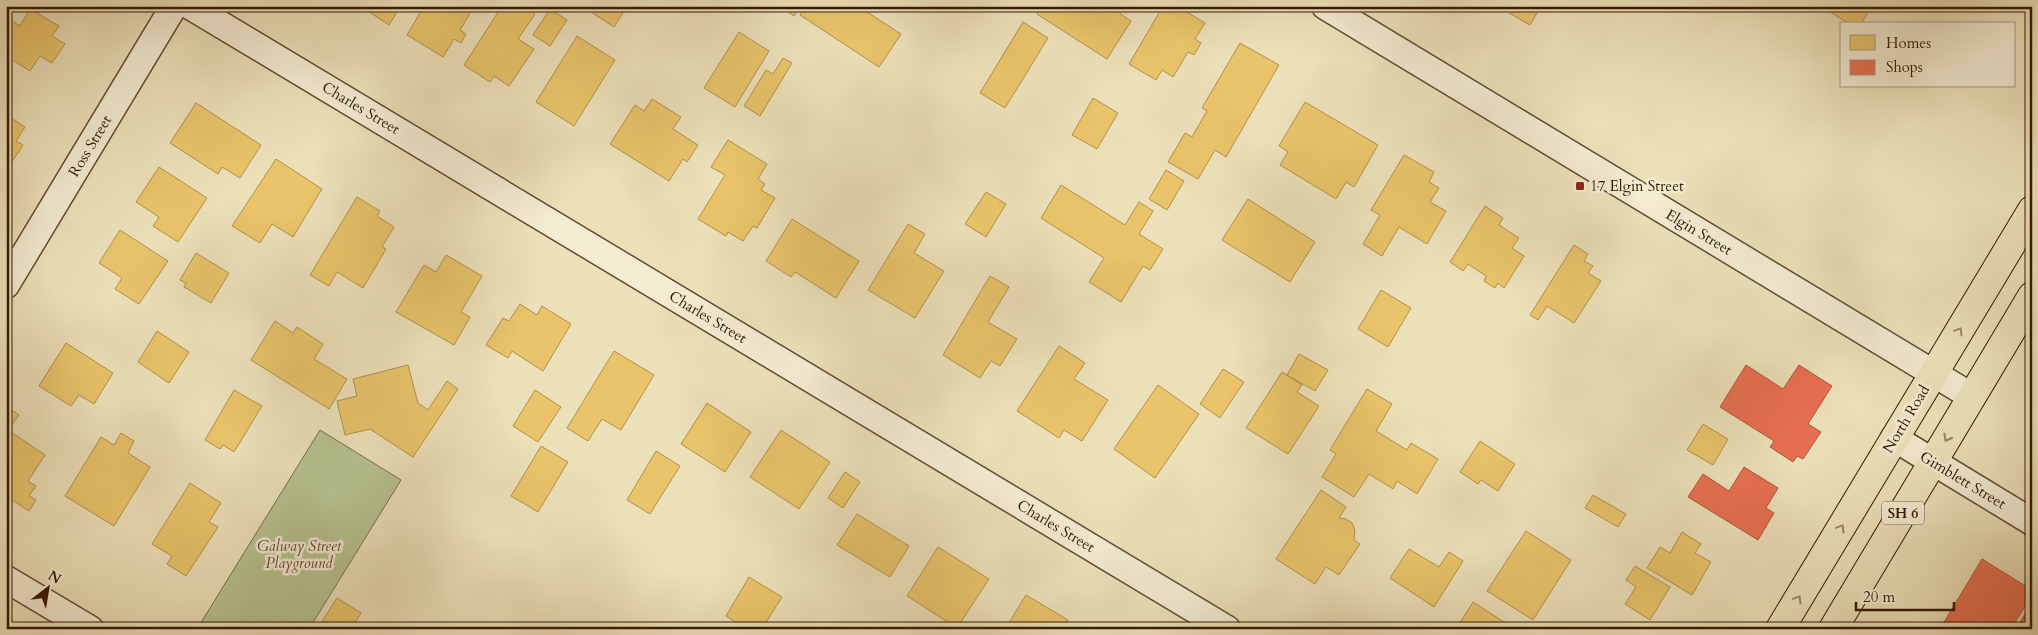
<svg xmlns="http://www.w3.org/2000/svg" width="2038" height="635" font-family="Cardo,serif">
<rect width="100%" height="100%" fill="#ece0b9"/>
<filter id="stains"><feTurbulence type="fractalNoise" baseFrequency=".004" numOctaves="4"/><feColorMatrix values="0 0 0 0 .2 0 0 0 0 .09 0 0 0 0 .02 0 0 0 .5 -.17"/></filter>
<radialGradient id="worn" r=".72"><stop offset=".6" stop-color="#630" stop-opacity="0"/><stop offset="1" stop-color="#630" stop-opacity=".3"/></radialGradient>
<path fill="#b6c290" stroke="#766d4a" d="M320,430L401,480L309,629H197Z"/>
<path fill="#e9c46a" stroke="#b3904b" d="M360,6H401L389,25Z
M424,6H465L472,10L460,30L466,34L461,43L454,39L443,57L407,35Z
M502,6H524L535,14L518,39L534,49L509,86L494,76L490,82L464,65Z
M582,6H627L614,27Z
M779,6H801L794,16Z
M806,6H858L901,34L879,67L800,15Z
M1042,6H1109L1131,21L1107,59L1037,14Z
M1163,6H1177L1205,23L1195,39L1201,43L1194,55L1188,52L1173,77L1162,70L1156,80L1129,64Z
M1497,6H1541L1530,25Z
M1820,6H1872L1861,24H1850Z
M30,9L59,26L52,36L65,44L52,63L40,56L30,71L6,56V17L20,26Z
M550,9L567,20L550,46L533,35Z
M1023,22L1048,38L1005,108L980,93Z
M739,32L769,51L735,107L704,88Z
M577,36L615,60L574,126L536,102Z
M1240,43L1279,65L1226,157L1215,150L1198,179L1168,162L1185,133L1192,137L1207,111L1202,108Z
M783,58L792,63L760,116L744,106L766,70L773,74Z
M1093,98L1118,113L1097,149L1072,135Z
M652,99L681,117L673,129L698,145L687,162L683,159L669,181L610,144L635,105L644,111Z
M1305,102L1378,145L1354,187L1346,182L1336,199L1280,165L1288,152L1279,146Z
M196,103L261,145L240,178L222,167L218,174L170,143Z
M6,115L25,127L16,141L23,145L6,171Z
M728,140L767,164L758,179L765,184L761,190L775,198L757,228L753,226L743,241L728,232L726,236L698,219L725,175L711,167Z
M1404,155L1434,172L1429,182L1439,188L1430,202L1446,211L1427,244L1399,227L1382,256L1363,244L1380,215L1371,210Z
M276,159L322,189L293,237L272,224L260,243L232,226Z
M159,167L207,198L178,242L153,226L159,217L136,202Z
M1166,170L1184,181L1167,210L1149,199Z
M1061,185L1125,225L1139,202L1153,211L1139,234L1163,249L1150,270L1143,266L1121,302L1089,282L1104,258L1041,218Z
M986,192L1006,204L986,237L965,224Z
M357,197L380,211L377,216L394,227L382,247L386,249L363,288L337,272L329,286L310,275Z
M1248,199L1315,242L1290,282L1222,240Z
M1485,206L1503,218L1499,225L1519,238L1512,248L1524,256L1504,288L1498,283L1495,288L1484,281L1486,276L1468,264L1463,271L1450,262Z
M792,219L859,261L836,298L795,272L791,277L766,261Z
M908,224L925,234L914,253L944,271L915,318L868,290Z
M120,230L168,261L139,304L115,289L122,278L99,263Z
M1574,245L1588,254L1584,261L1593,266L1588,273L1601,281L1574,323L1547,306L1538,320L1530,315Z
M196,253L229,273L211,303L184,287L186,283L180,280Z
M446,255L482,276L461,312L470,317L454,345L396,312L424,265L436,272Z
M990,276L1009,287L988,322L1017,339L1000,366L991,361L980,378L943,355Z
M1381,290L1411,308L1388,347L1358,329Z
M520,304L537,315L542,306L571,324L543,371L512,351L508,358L486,345L503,318L509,321Z
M275,321L293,333L297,327L323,344L314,359L347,379L329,409L251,360Z
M157,331L189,352L169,383L138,362Z
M66,343L113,373L94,404L79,395L71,406L39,386Z
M1059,346L1085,363L1074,379L1108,400L1082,441L1064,430L1059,438L1017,411Z
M614,351L654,375L621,430L602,419L588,441L567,428Z
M1299,354L1328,370L1315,391L1287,375Z
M408,365L418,403L428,410L447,381L458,389L413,457L370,429L345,435L337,401L357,396L353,379Z
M1223,369L1244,382L1220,418L1200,404Z
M1282,372L1302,385L1297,392L1319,406L1288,454L1246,428Z
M1158,385L1199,414L1155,478L1114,449Z
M1367,389L1392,404L1376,431L1407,450L1411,443L1438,459L1417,494L1397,481L1393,489L1369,474L1354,497L1322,477L1336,454L1330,450Z
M234,390L262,406L234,452L223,445L220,449L205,440Z
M535,390L561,407L538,442L513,426Z
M707,403L751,432L725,472L681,444Z
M6,406L19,415L6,433Z
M1703,424L1728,439L1713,465L1687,450Z
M781,430L830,462L799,509L750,477Z
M11,432L45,455L28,481L36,486L29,496L36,500L29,511L6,496V439Z
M121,433L134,441L128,453L150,467L114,526L65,496L101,437L114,445Z
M1480,441L1515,464L1498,491L1481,480L1478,484L1460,472Z
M541,446L568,462L538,512L511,496Z
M656,451L680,466L650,514L627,500Z
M845,472L860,482L843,508L828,498Z
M190,483L221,503L209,522L218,527L186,576L167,564L172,556L152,544Z
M1321,490L1346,507L1339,518L1346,519L1352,523L1355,530L1354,540L1360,544L1339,575L1326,567L1315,584L1276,559Z
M1593,495L1626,514L1618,527L1585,508Z
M857,514L909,546L890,577L837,545Z
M1526,531L1571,560L1533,620L1487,591Z
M1682,532L1701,544L1695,553L1711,562L1692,595L1647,568L1660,547L1670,553Z
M938,547L989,579L957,628L907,596Z
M1409,549L1439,567L1449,552L1463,561L1434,607L1390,578Z
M1635,566L1670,587L1650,620L1625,604L1636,587L1626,580Z
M749,577L782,597L762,629H746L726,616Z
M1026,595L1068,620L1063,629H1005Z
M337,598L361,613L351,629H317Z
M1473,602L1515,629H1456Z"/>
<path fill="#e76f51" stroke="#b2553a" d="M1746,365L1783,389L1799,365L1832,386L1808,424L1821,432L1803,459L1797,456L1793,462L1770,447L1774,441L1720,407Z
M1744,467L1778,488L1766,508L1774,513L1758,540L1688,497L1703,474L1729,491Z
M1982,559L2032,590V595L2011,629H1940Z
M2031,604L2032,629H2016Z"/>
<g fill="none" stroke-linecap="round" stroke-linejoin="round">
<defs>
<path id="minor" d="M190,6L1227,629
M1325,6L1971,396
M6,285L174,6
M1894,438L2032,522
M6,579L90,629"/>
<path id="primary" d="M1780,629L2032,210
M1833,629L2032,296"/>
</defs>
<use href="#minor" stroke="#634a31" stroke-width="29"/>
<use href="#primary" stroke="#351804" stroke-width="30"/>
<use href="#minor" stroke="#f3ebd2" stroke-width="26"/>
<use href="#primary" stroke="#ece0b9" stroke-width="28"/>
</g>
<defs><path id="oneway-chevron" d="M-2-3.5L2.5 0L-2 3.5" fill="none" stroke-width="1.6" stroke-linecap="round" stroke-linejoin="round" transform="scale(1.25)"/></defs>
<g stroke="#9a8668">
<use href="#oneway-chevron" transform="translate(1959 331) rotate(-59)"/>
<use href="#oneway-chevron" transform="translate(1947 438) rotate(120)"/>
<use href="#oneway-chevron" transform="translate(1841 528) rotate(-59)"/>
<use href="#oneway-chevron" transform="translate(1798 599) rotate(-59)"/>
</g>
<rect fill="#8f2418" stroke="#f3ebd2" stroke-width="2" x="1575" y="181" width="10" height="10" rx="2.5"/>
<g text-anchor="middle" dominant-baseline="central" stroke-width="5" stroke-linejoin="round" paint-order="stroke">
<rect fill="#f3ebd2" stroke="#6e5742" stroke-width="1" x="1882" y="501.5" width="42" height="23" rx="4"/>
<g font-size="14" font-weight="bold" fill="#351804">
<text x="1903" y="513">SH 6</text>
</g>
<g font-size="15" fill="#351804" stroke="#f3ebd2">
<text transform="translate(361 108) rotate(31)">Charles Street</text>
<text transform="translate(90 146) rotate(-59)">Ross Street</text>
<text transform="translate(1699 232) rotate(31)">Elgin Street</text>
<text transform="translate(708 317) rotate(31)">Charles Street</text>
<text transform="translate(1906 419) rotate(-59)">North Road</text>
<text transform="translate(1963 480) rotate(31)">Gimblett Street</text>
<text transform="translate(1056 526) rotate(31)">Charles Street</text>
</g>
<g font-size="15" fill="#351804" stroke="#f3ebd2" text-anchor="start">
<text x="1590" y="186">17 Elgin Street</text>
</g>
<g font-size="15" font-style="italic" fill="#5c4b2e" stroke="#f3ebd2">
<text x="299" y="546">Galway Street<tspan x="299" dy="17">Playground</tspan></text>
</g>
</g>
<rect width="2038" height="635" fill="none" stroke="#ece0b9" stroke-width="25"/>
<rect x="8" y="8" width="2023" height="620" fill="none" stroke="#351804" stroke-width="2.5"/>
<rect x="12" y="12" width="2013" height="610" fill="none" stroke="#351804"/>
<rect x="1840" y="22" width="175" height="65" fill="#f3ebd2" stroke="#a79780"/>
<rect x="1850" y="35" width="25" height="15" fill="#e9c46a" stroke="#a79780"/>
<text x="1886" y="48" font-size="15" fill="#351804">Homes</text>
<rect x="1850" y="60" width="25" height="15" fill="#e76f51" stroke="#a79780"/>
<text x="1886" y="72" font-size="15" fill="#351804">Shops</text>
<g transform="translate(48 588) rotate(31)" stroke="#f3ebd2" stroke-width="4" paint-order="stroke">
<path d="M0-4L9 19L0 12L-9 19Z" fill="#351804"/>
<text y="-8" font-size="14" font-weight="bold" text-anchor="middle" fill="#351804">N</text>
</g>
<path d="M1856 602v8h98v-8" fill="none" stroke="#351804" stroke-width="2.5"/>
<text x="1863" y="602" font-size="15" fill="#351804" stroke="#f3ebd2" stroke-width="4" paint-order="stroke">20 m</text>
<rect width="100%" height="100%" filter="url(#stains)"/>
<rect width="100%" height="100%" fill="url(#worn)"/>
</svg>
